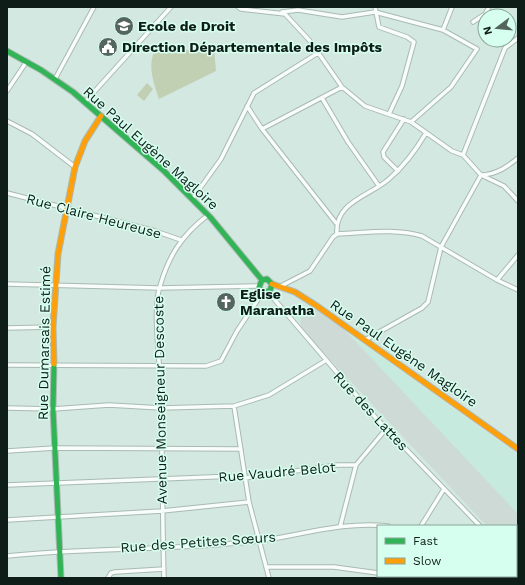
<svg xmlns="http://www.w3.org/2000/svg" width="525" height="585" font-family="'Work Sans',sans-serif">
<rect width="100%" height="100%" fill="#d3e8e0"/>
<path fill="#c6eadd" d="M308,305L518,455V552L516,550V526H493L295,317Z"/>
<path fill="#c1cfb3" d="M155,50H214L216,71L159,99C154,83 147,66 155,50Z
M147,83L153,89L144,101L137,95Z"/>
<g fill="none" stroke-linecap="round" stroke-linejoin="round">
<path stroke="#cddad6" stroke-width="31" d="M316,322L508,526"/>
<defs>
<path id="street" d="M238,7L241,9L285,14L310,41L342,87L365,106L411,122L452,151L463,155L481,175L504,186L518,201
M375,7L379,27L407,37L414,42L402,86L389,114
M282,12L298,10L342,17L375,12L443,30
M473,22L485,14L489,7
M55,79L94,7
M7,91L27,61
M322,98L348,142L379,186
M85,102L171,7
M247,106L262,129L336,223
M7,121L32,134L75,167
M411,122L451,87L477,49L443,30L452,7
M262,129L342,87
M463,155L505,48L518,38
M398,171L384,157L383,152L404,119
M482,175C497,174 507,167 518,158
M7,193L155,231L181,240
M193,198L221,159L254,93L318,53
M337,234C334,202 370,196 389,179C404,166 416,150 426,133
M497,280L518,255
M7,284L159,288L258,286
M281,286L310,271L333,237L337,234C365,233 394,228 422,236L497,280L518,290
M268,292L376,418L480,526
M7,328L53,327
M365,340L422,308L428,302L441,247L481,175
M7,365L206,366L221,361L237,331L263,292
M234,406L249,502L269,578
M7,408L53,409L109,405L161,408L234,406L269,395L325,361
M7,451L55,448L241,449
M7,485L236,476L245,478L338,465H356
M7,520L162,511L249,502
M421,526L444,489
M340,527L356,465L386,429
M7,556C91,547 175,551 259,541C302,535 344,521 388,526
M516,562L518,564
M266,567H334L378,573
M445,576L447,578
M108,578L111,573L115,572L164,569
M164,578C162,513 163,448 160,383C160,356 152,311 160,286C169,255 182,235 208,215
M390,578L391,576
M486,578L488,576"/>
<path id="fast" d="M7,51L41,70L73,92L163,170L211,218L262,280
M262,280L259,287L263,292L270,291L272,284
M262,280L267,279L272,284
M54,364L53,409L61,578"/>
<path id="slow" d="M272,284L295,292L317,306L518,449
M54,364L53,327L58,254L75,167L85,141L101,116"/>
</defs>
<use href="#street" stroke="#a9bab3" stroke-width="5.5"/>
<use href="#fast" stroke="#a9bab3" stroke-width="7"/>
<use href="#slow" stroke="#a9bab3" stroke-width="7"/>
<use href="#street" stroke="#f8fcfa" stroke-width="3.5"/>
<use href="#fast" stroke="#30b455" stroke-width="5"/>
<use href="#slow" stroke="#ff9f0a" stroke-width="5"/>
</g>
<defs>
<symbol id="university-disc" viewBox="-11 -11 22 22"><circle r="9.5" fill="#54645e" stroke="#d7fff0"/><path d="M0-5L7-2L0 1L-7-2ZM-4 1L0 2.5L4 1V4Q0 6-4 4Z" fill="#fff"/></symbol>
<symbol id="civic-disc" viewBox="-11 -11 22 22"><circle r="9.5" fill="#54645e" stroke="#d7fff0"/><path d="M-.6-6.5H3V-4.5H.6V-3L4-1V1h2V6H-6V1h2V-1L-.6-3ZM-1.2 2.5V6h2.4V2.5Z" fill="#fff"/></symbol>
<symbol id="church-disc" viewBox="-11 -11 22 22"><circle r="9.5" fill="#54645e" stroke="#d7fff0"/><path d="M-1.2-6h2.4v3.5h3.3v2.4h-3.3V6h-2.4V-.1h-3.3v-2.4h3.3Z" fill="#fff"/></symbol>
</defs>
<g fill-rule="evenodd">
<use href="#university-disc" x="113" y="15" width="22" height="22"/>
<use href="#civic-disc" x="97" y="36" width="22" height="22"/>
<use href="#church-disc" x="215" y="291" width="22" height="22"/>
</g>
<g text-anchor="middle" dominant-baseline="central" stroke-width="3" stroke-linejoin="round" paint-order="stroke">
<g font-size="14" font-weight="bold" fill="#0f1d18" stroke="#d7fff0" text-anchor="start">
<text x="138" y="26">Ecole de Droit</text>
<text x="122" y="47">Direction Départementale des Impôts</text>
<text x="240" y="294">Eglise<tspan x="240" dy="16">Maranatha</tspan></text>
</g>
<g font-size="14" fill="#0f1d18" stroke="#d7fff0">
<text transform="translate(151 148) rotate(42)">Rue Paul Eugène Magloire</text>
<text transform="translate(94 216) rotate(15)">Rue Claire Heureuse</text>
<text transform="translate(44 343) rotate(-89)">Rue Dumarsais Estimé</text>
<text transform="translate(404 353) rotate(35)">Rue Paul Eugène Magloire</text>
<text transform="translate(160 400) rotate(-91)">Avenue Monseigneur Descoste</text>
<text transform="translate(371 411) rotate(47)">Rue des Lattes</text>
<text transform="translate(277 472) rotate(-5)">Rue Vaudré Belot</text>
<text transform="translate(198 542) rotate(-4)">Rue des Petites Sœurs</text>
</g>
</g>
<rect width="525" height="585" fill="none" stroke="#0f1d18" stroke-width="16"/>
<rect x="377" y="525" width="140" height="52" fill="#d7fff0" stroke="#87a59a"/>
<rect x="385" y="538" width="20" height="6" fill="#30b455" stroke="#87a59a"/>
<text x="413" y="545" font-size="12" fill="#0f1d18">Fast</text>
<rect x="385" y="558" width="20" height="6" fill="#ff9f0a" stroke="#87a59a"/>
<text x="413" y="565" font-size="12" fill="#0f1d18">Slow</text>
<g transform="translate(497 28) rotate(254)"><circle r="19" fill="#d7fff0" stroke="#87a59a"/>
<path d="M0-3L7 15L0 10L-7 15Z" fill="#54645e"/>
<text y="-6" font-size="11" font-weight="bold" text-anchor="middle" fill="#0f1d18">N</text>
</g>
</svg>
